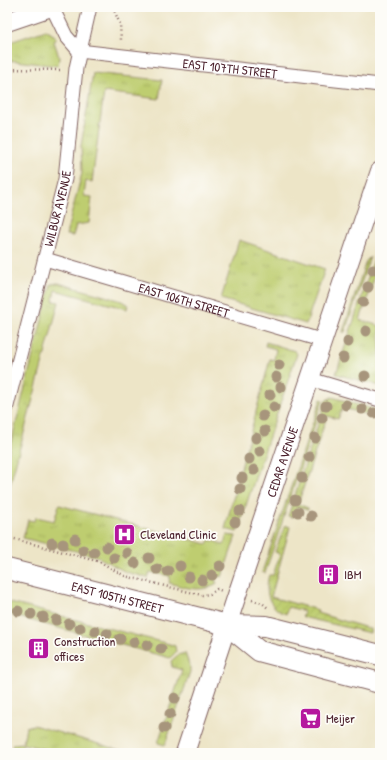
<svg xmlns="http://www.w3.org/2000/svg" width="387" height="760" font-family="'Patrick Hand',sans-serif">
<defs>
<pattern id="grass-tufts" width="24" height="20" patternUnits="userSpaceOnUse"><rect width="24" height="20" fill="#becd6f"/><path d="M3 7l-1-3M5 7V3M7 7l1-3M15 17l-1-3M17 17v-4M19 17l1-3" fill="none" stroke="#a5b060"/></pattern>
<pattern id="garden-furrows" width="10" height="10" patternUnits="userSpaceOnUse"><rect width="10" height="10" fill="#becd6f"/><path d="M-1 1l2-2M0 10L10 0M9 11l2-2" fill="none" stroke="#a5b060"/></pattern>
</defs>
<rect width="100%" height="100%" fill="#fdfcf7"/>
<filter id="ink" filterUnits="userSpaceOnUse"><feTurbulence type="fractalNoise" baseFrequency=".025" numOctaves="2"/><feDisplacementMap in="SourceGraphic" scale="8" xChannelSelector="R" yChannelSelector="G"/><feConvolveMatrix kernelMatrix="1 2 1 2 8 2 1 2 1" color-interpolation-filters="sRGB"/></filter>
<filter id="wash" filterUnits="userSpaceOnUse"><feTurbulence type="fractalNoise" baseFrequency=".012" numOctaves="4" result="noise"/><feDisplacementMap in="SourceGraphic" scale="16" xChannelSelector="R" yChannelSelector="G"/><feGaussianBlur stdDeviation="0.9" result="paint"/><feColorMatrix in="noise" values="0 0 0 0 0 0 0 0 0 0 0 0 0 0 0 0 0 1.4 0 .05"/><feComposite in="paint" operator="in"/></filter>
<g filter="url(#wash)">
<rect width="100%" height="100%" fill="#ede5c7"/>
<path fill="url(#grass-tufts)" stroke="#84764d" d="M46,30L55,36L56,40L54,41L59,57L58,66L7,60V43Z
M93,73L162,80L159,99L104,92L92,182L86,181L84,196L92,197L89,223L76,225L73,236L66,235L82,173L81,146Z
M239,240L325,269L306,324L221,299Z
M370,257L345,332H343L366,261Z
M374,259L378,267L360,320L380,326V386L336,374Z
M58,283L119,300L128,304L127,309L55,290L53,301L59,302L7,496V459L51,284Z
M266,342L295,351L297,354L237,532L225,529L270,359L274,360L276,349L265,346Z
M321,399L323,400L265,573L262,572Z
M59,505L207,544L209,540L224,544L227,535L236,536L222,577L218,576L215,580L217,583C201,594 185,587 169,583L170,576L150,572L148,578L126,572L96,556L23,538L28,520L34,521L36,517L54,521Z
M7,602L173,645L175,646L176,652L170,658L7,614Z
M185,653L190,667V672L165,745L158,743L182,670L172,667L171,661L178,655Z
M33,725L130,753H61L23,744L20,753H11L13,744L23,743L26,727Z"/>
<path fill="url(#garden-furrows)" stroke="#84764d" d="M332,397L380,411V418L343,408L338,419L327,416L298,504L308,508V510L297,507L293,517L288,516L326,400Z
M285,525L290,527L271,597L318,610L317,613L371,629L370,633L302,617L304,611L288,607L286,614C268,608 264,591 269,575H273L280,554L275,552Z"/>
</g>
<g filter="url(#ink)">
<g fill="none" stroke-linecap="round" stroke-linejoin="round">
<defs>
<g id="street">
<path d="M52,7L66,36L79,51"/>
<path id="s1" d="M79,51L380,85"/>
<path id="s2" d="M45,259L324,341"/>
<path d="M310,379L380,400"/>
<path id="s3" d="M7,406L65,179L76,68L90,7"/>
</g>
<g id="secondary">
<path d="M7,22L51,7"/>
<path id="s4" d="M185,753L237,595L380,171"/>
</g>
<g id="primary">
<path id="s5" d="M7,569L227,625L266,626L380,655"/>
<path d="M227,625L259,651L380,683"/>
</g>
</defs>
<use href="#street" stroke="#836462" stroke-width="15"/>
<use href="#secondary" stroke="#836462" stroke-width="20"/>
<use href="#primary" stroke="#836462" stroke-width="22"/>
<path stroke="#836462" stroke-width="2.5" stroke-dasharray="1 3" stroke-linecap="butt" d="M113,8L120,24L121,40
M7,69L61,70
M7,537L100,562L125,576L173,588L202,595L210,594L217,589L222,591
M252,600L262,603L268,608"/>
<use href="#street" stroke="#fff" stroke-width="13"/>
<use href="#secondary" stroke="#fff" stroke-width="18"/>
<use href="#primary" stroke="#fff" stroke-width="20"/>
</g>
<g fill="#a7957c">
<circle cx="373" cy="270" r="5.5"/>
<circle cx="368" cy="287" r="5.5"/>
<circle cx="363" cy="302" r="5.5"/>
<circle cx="366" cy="331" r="5.5"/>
<circle cx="348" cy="342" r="5.5"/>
<circle cx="343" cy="358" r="5.5"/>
<circle cx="279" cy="365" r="5.5"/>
<circle cx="365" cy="376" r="5.5"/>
<circle cx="276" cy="377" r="5.5"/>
<circle cx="281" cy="387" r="5.5"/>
<circle cx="270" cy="395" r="5.5"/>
<circle cx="346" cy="405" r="5.5"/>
<circle cx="326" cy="406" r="5.5"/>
<circle cx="274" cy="407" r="5.5"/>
<circle cx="362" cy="409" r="5.5"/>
<circle cx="374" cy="413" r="5.5"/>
<circle cx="263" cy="416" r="5.5"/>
<circle cx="322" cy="418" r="5.5"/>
<circle cx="265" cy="431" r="5.5"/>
<circle cx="256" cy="438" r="5.5"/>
<circle cx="315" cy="438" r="5.5"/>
<circle cx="260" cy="451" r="5.5"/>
<circle cx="309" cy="457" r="5.5"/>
<circle cx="249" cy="459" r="5.5"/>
<circle cx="254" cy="470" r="5.5"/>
<circle cx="242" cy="478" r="5.5"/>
<circle cx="302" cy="478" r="5.5"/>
<circle cx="240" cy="489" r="5.5"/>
<circle cx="295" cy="500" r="5.5"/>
<circle cx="240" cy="511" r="5.5"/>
<circle cx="298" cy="512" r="5.5"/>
<circle cx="311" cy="516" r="5.5"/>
<circle cx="235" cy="522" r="5.5"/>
<circle cx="75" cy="539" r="5.5"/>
<circle cx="52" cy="543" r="5.5"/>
<circle cx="63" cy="544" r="5.5"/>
<circle cx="107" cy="547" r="5.5"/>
<circle cx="83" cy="550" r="5.5"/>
<circle cx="94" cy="552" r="5.5"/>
<circle cx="127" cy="553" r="5.5"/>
<circle cx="114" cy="558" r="5.5"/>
<circle cx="149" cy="558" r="5.5"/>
<circle cx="135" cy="563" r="5.5"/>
<circle cx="180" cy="566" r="5.5"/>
<circle cx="220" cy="566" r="5.5"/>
<circle cx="157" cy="569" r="5.5"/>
<circle cx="168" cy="571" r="5.5"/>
<circle cx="212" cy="575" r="5.5"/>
<circle cx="189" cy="577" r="5.5"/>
<circle cx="202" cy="580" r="5.5"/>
<circle cx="18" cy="611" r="5.5"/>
<circle cx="31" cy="614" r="5.5"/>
<circle cx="43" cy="617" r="5.5"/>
<circle cx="56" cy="620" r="5.5"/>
<circle cx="69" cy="624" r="5.5"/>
<circle cx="80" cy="628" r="5.5"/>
<circle cx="95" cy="631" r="5.5"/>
<circle cx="107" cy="634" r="5.5"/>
<circle cx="120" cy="639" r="5.5"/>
<circle cx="134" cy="642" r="5.5"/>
<circle cx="147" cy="645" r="5.5"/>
<circle cx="161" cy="649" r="5.5"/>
<circle cx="175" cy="698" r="5.5"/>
<circle cx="170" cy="714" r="5.5"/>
<circle cx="164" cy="728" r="5.5"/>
</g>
</g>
<defs>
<symbol id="hospital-square" viewBox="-11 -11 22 22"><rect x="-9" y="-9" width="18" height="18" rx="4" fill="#b5179e" stroke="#fdfcf7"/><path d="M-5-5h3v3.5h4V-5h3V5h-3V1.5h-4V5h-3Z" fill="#fff"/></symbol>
<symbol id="building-square" viewBox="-11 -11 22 22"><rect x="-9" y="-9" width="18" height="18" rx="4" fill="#b5179e" stroke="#fdfcf7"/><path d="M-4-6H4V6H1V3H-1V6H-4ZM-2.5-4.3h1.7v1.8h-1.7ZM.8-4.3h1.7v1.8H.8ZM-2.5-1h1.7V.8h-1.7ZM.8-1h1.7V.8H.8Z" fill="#fff"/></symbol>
<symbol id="supermarket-square" viewBox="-11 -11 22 22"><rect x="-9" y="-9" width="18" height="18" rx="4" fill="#b5179e" stroke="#fdfcf7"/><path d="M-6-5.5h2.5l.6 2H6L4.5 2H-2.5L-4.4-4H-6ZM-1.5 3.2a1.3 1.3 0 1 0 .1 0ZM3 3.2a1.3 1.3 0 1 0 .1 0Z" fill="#fff"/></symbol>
</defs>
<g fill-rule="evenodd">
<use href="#hospital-square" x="112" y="522" width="25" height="25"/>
<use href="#building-square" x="316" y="562" width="25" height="25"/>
<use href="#building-square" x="26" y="636" width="25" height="25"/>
<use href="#supermarket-square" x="298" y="706" width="25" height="25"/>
</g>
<g text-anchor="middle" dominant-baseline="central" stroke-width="3.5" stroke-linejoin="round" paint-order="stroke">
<g font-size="13" fill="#4a1f2b" stroke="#fdfcf7">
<text stroke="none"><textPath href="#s1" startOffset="152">EAST 107TH STREET</textPath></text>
<text stroke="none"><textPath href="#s3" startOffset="204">WILBUR AVENUE</textPath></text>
<text stroke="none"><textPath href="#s2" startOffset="145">EAST 106TH STREET</textPath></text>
<text stroke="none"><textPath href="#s4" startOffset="307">CEDAR AVENUE</textPath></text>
<text stroke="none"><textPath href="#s5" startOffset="114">EAST 105TH STREET</textPath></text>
</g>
<g font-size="13" fill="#4a1f2b" stroke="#fdfcf7" text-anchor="start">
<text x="140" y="534">Cleveland Clinic</text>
<text x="344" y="574">IBM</text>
<text x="54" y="641">Construction<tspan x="54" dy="15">offices</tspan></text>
<text x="326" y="718">Meijer</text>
</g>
</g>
<rect width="387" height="760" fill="none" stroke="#fdfcf7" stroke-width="24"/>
</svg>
